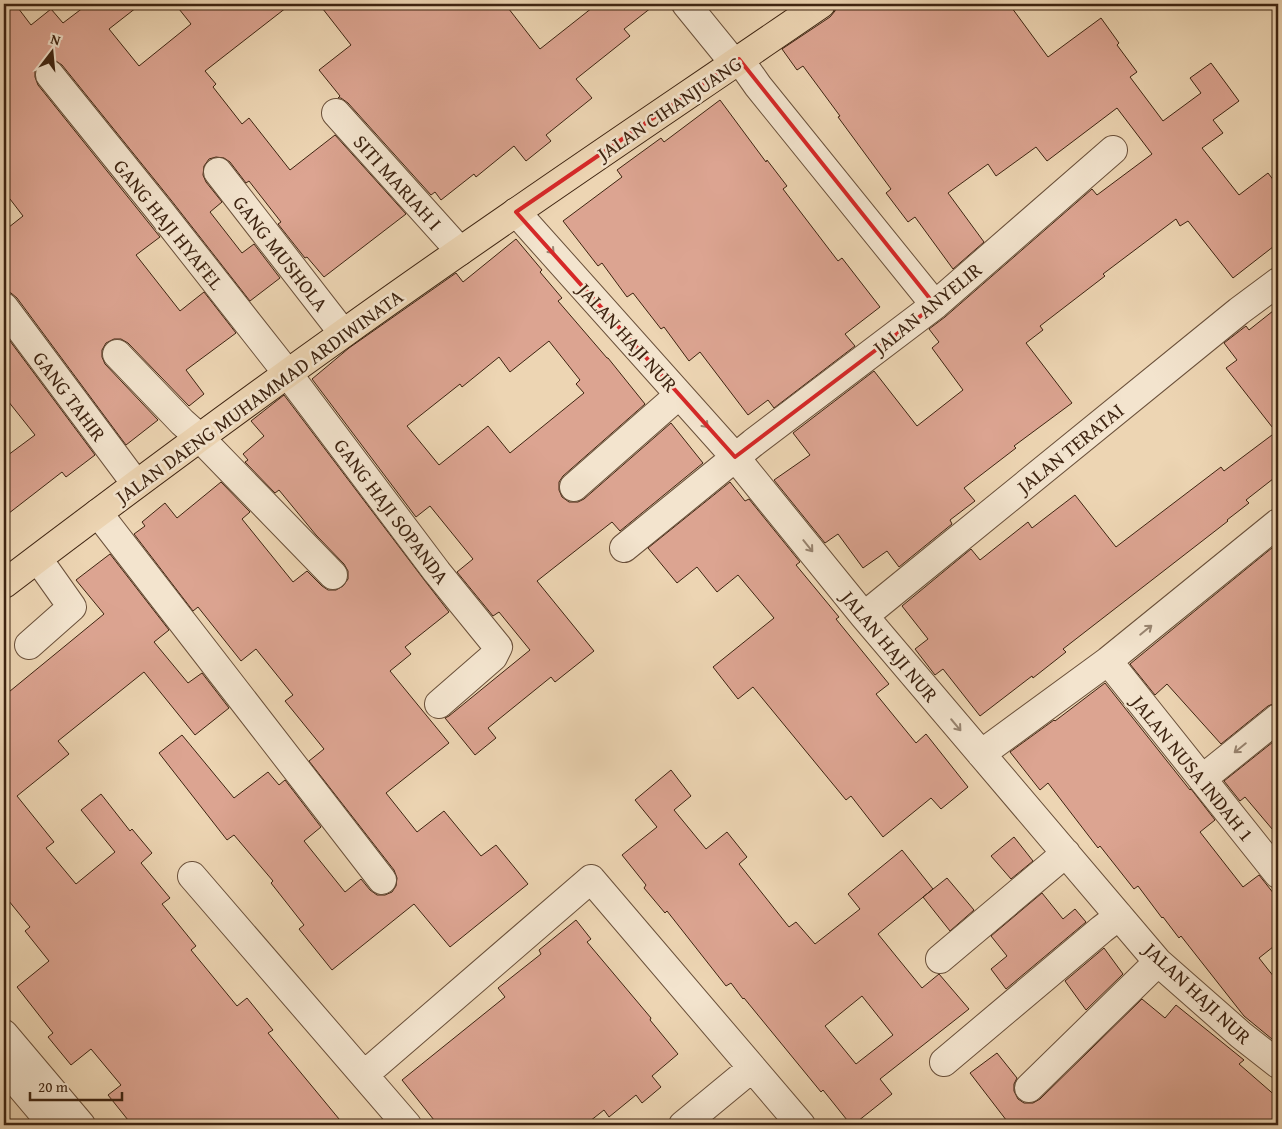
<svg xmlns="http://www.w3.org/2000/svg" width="1282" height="1129" font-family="'Gentium Book Plus',serif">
<rect width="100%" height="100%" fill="#edd5b3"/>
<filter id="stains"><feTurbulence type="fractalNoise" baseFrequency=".004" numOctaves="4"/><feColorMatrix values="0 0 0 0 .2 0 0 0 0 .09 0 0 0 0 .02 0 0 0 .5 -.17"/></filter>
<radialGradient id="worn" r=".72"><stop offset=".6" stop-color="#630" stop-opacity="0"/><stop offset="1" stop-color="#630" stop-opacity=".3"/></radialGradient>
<path fill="#dca491" stroke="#3e2411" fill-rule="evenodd" d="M4,4H15L31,25L51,9L63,23L88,4H141L109,29L139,66L191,24L175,4H291L205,71L216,84L213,87L242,124L249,118L290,170L335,135L406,214L324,277L307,257L305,258L278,224L281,222L249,181L246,183L230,162L224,158L216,157L209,159L204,166L203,175L206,182L222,202L210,212L242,253L254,244L280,278L250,301L171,200L62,65L56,61L48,60L40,63L35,70V77L38,85L160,237L136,255L180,311L204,292L236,333L186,370L204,394L189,406L128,343L121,339H114L106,343L102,350V357L105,364L158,420L126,445L17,298L11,293L4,292V231L23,216L10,199H4Z
M319,4H505L540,49L597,4H656L624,29L630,36L576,79L592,98L546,135L551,141L526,161L514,146L476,177L474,174L441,200L435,192L431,195L348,103L341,98H338L340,96L319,70L351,45Z
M836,4H1009L1048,57L1101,18L1119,43L1117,45L1137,72L1130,77L1163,121L1201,93L1190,78L1211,63L1239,101L1213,120L1223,133L1202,148L1239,195L1268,173L1278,186V243L1233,278L1188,221L1180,226L1176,219L1103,274L1105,276L1040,326L1043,330L1026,343L1072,403L1014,446L1016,448L964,488L975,501L950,520L952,524L899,567L887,551L863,568L838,534L825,543L774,480L810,455L793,433L874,371L917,426L963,390L932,348L939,342L929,329L945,317L1092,189L1097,195L1152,154L1117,108L1047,161L1036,147L996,176L988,164L948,193L984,242L953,269L915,217L908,222L886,193L891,189L838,117L840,116L803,66L797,70L782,49L830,17L835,11Z
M720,100L766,162L767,160L787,186L783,189L838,261L842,258L880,307L845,334L855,346L774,408L768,400L748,415L700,352L689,361L664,327L661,329L633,293L627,297L602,263L598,266L563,221L622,177L617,170L661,138L664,142Z
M516,239L542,270L540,272L562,298L558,301L607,358H608L645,404L563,476L559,482V490L562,497L569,502H578L584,499L671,423L703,463L620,531L612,522L537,581L594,651L555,682L551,677L488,728L496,738L475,755L445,718L449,716L530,650L499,612L493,616L457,572L473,559L430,506L416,517L312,379L349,348L456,273L463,282ZM549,341L580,380L576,384L584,393L510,453L488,426L439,465L407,426L460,384L462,387L499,357L510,372Z
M1278,307V475L1246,500L1249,503L1227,520L1228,521L1063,649L1066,652L1033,678L1032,676L980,716L943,669L935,675L915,649L928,639L902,606L971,549L980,560L1028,522L1032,528L1075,495L1116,547L1221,467L1224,471L1276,432L1226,368L1237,360L1224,343L1246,326L1249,330Z
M4,333L95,455L66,477L62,472L4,517V458L35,435L4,396Z
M284,395L425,581L449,612L405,647L411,654L390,671L449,743L386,793L417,832L444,811L481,856L496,845L528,884L450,947L414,904L332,970L299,929L304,925L271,883L273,881L234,835L227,840L159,753L182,735L234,798L268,772L279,785L285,780L321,827L304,841L345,892L361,879L370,890L377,895H385L392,892L396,886L397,878L394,870L309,761L324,749L285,701L293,695L256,649L241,661L198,607L193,611L134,534L145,526L142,522L165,503L177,518L221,482L250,512L242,519L293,582L307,571L322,586L328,590H336L343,586L348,579V571L344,564L316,535L279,490L275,493L245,462L248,460L243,454L264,436L251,421Z
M730,482L745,501L749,499L800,562L796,565L839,617L836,619L889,684L876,694L916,743L926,734L968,787L941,809L931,798L883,837L851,796L846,800L753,687L738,699L713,667L774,618L738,575L717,592L697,567L677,583L648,548Z
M1278,543V703H1275L1268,706L1221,744L1167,684L1155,695L1130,664Z
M110,554L169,630L154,642L188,683L202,673L229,708L195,735L144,672L58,741L69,754L17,796L54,842L46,848L76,884L115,852L81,810L101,794L130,831L132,829L152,853L141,863L170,898L162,904L196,946L191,950L237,1006L247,998L273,1030L268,1033L344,1125H132L108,1095L121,1085L91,1049L71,1065L48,1037L53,1033L17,987L49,961L25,931L30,927L4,895V696L104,614L76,580Z
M1105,683L1190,790L1191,789L1215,820L1200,832L1243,887L1259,875L1278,899V943L1259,958L1278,982V1044L1244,1016L1181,936L1179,938L1163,917L1162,918L1138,886L1134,889L1100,846L1098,848L1048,783L1040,790L1010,752L1054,720L1055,721Z
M1278,738V836L1245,797L1240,801L1224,781Z
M671,770L691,796L674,810L706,849L727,832L747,857L739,864L789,927L796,922L815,944L860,909L848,894L902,850L933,889L878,934L922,988L939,974L969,1009L880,1079L892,1094L853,1125H851L823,1090L821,1092L744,998L743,999L731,983L726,986L667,911L665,913L644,888L646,885L622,855L657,827L635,800ZM862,996L893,1035L856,1064L825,1026Z
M1014,837L1033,861L1011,879L991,856Z
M947,878L974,910L950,931L923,897Z
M1042,893L1063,919L1075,909L1086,922L1006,989L991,969L1007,956L991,936Z
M576,920L591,939L587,942L651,1018L650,1020L678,1054L652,1076L661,1087L642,1103L636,1095L609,1117L604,1110L585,1125H438L402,1080L505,997L498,988L541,954L539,950Z
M1104,948L1123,974L1086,1010L1065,981Z
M1142,999L1165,1018L1176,1005L1244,1060L1239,1064L1278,1098V1125H1010L970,1073L997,1053L1017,1078L1014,1084V1091L1018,1099L1024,1103H1033L1040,1099Z"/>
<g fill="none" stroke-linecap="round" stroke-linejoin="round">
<defs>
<path id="minor" d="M686,4L734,63
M739,59L758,86L935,305
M50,75L159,210L288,374L437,572L498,647L493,657L439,704
M336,113L460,251
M218,172L343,333
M516,212L735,457L864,616L1158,962L1241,1035L1278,1064
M4,307L136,484
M117,354L182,422L200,438L333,575
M574,487L679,395
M98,513L382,880
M624,548L753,443L935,305L1113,150
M864,616L1239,311L1278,282
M29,645L72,607L38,559
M1108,661L1278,874
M981,754L1108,661L1278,523
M1202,779L1278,718
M192,876L407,1125
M940,959L1066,853
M4,1034L81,1125
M944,1062L1102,929L1119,916
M4,1067L53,1125
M364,1075L591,879L801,1125
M1029,1088L1158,962
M683,1125L752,1068"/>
<path id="major" d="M4,584C116,499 229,415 344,333C501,220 662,113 821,4"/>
</defs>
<use href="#minor" stroke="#6a503a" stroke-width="30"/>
<use href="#major" stroke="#3e2411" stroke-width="30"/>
<use href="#minor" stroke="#f3e4ce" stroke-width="28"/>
<use href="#major" stroke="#edd5b3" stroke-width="28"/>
</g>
<defs><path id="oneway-shaft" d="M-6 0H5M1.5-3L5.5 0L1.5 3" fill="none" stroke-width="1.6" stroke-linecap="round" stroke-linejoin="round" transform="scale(1.25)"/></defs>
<g stroke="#988470">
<use href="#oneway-shaft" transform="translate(549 248) rotate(48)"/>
<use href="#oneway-shaft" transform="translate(703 422) rotate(48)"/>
<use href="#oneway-shaft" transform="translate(808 546) rotate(51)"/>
<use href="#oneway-shaft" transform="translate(1146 630) rotate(-39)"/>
<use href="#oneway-shaft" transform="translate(956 725) rotate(50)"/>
<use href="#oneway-shaft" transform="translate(1240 748) rotate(141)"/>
</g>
<path fill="none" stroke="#d62828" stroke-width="4" stroke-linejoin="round" d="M739,59L935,305L735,457L516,212Z"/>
<g text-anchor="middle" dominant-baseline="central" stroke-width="5" stroke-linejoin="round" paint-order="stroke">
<g font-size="20" fill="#3e2411" stroke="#f3e4ce">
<text transform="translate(669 108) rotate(-34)">JALAN CIHANJUANG</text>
<text transform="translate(398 182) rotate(48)">SITI MARIAH I</text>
<text transform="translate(169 224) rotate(51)">GANG HAJI HYAFEL</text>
<text transform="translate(281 253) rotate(52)">GANG MUSHOLA</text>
<text transform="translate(927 308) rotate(-39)">JALAN ANYELIR</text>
<text transform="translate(628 337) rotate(48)">JALAN HAJI NUR</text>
<text transform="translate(70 396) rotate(53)">GANG TAHIR</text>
<text transform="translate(259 396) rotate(-36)">JALAN DAENG MUHAMMAD ARDIWINATA</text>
<text transform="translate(1070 448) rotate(-39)">JALAN TERATAI</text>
<text transform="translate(392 511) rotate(53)">GANG HAJI SOPANDA</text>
<text transform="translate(890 646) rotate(50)">JALAN HAJI NUR</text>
<text transform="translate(1193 768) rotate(51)">JALAN NUSA INDAH 1</text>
<text transform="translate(1198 993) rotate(43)">JALAN HAJI NUR</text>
</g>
</g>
<rect width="1282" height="1129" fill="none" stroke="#edd5b3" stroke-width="20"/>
<rect x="5" y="5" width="1272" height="1119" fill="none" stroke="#3e2411" stroke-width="2.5"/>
<rect x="10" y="10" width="1262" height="1109" fill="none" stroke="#3e2411"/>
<g transform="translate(52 52) rotate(16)" stroke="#f3e4ce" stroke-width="4" paint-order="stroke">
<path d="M0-4L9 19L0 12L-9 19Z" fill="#3e2411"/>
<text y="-8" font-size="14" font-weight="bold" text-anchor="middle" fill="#3e2411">N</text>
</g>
<path d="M30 1092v8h92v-8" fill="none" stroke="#3e2411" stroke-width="2.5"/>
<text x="38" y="1092" font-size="15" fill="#3e2411" stroke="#f3e4ce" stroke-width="4" paint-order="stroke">20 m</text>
<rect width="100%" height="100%" filter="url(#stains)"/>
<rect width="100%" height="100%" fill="url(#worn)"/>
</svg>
